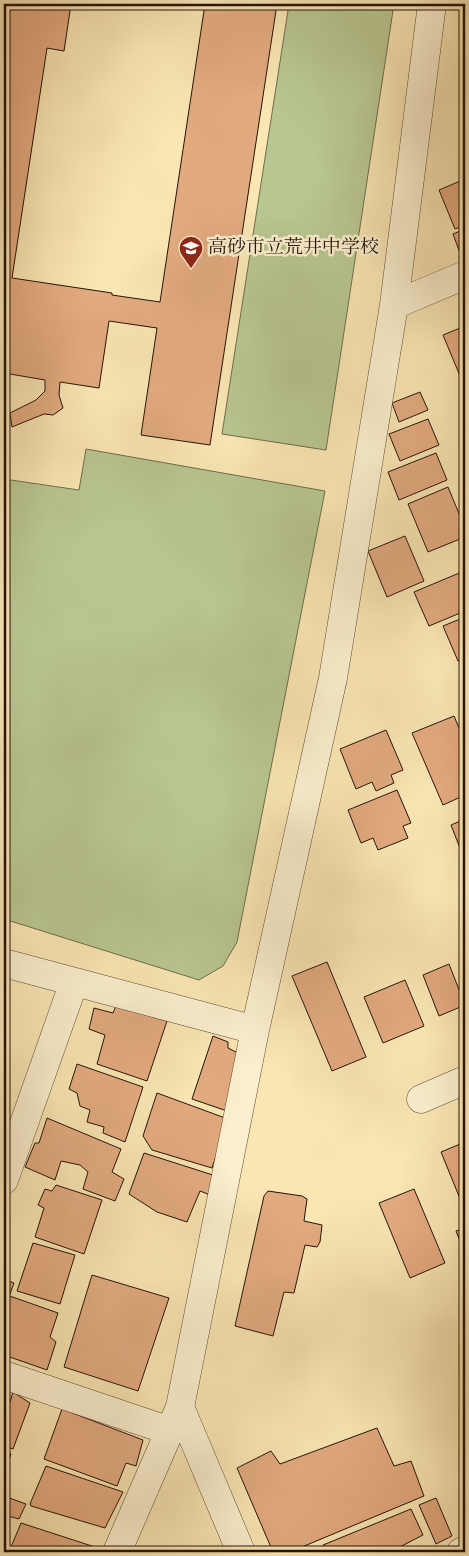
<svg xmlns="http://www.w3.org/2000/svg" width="469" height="1556" font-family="'Old Standard TT','Noto Serif JP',serif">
<rect width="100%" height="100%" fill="#f9e6b3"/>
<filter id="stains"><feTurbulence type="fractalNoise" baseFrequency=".004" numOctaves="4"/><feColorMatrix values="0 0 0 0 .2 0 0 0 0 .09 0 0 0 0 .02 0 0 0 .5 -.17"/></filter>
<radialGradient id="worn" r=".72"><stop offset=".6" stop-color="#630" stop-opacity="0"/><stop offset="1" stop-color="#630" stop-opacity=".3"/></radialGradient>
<path fill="#b8c691" stroke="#6e6c4e" d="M289,4H394L326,450L222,434Z
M86,449L325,491L237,942L223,966L199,980L4,919V479L79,490Z"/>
<path fill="#e2aa7f" stroke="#25130a" d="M4,4H71L64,51L47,48L12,278L112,293V295L160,302L205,4H277L210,445L141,435L157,328L109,321L99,388L60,382L59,395L63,408L53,415L44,414L12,427L10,413L36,400L45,391V380L4,373Z
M465,179V225L455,229L439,190Z
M465,229V251L460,253L453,234Z
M465,326V388L443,335Z
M420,392L428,410L399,422L392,403Z
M428,419L439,445L400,461L389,434Z
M436,453L447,480L399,500L388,472Z
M448,487L465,528V537L428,552L408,504Z
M405,536L424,581L387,597L368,551Z
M464,571L465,574V611L429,626L414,592Z
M465,617V658L458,661L443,626Z
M454,716L465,742V763H464L465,767V795L443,805L412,733Z
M386,730L403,770L391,775L394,783L376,791L372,782L356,789L340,749Z
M397,790L411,823L403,826L408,838L378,850L373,838L361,843L348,810Z
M465,819V861L451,825Z
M327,962L366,1057L332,1071L292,976Z
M449,964L465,1005L439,1016L423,975Z
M465,967V982L460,969Z
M405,980L424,1026L383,1043L364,997Z
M116,1006L167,1021L147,1081L97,1064L105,1035L89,1029L94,1008L113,1013Z
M213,1036L228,1042V1048L242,1055L227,1111L192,1099Z
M77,1064L143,1087L125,1142L103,1133L104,1127L87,1122L90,1110L80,1106L77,1093L69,1089Z
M157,1093L228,1119L212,1168L152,1150L143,1136Z
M47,1118L121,1149L112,1172L124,1179L115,1201L83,1189L88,1172L80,1165L61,1161L55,1180L25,1167L35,1143H39Z
M465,1142V1205L463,1206L441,1152Z
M144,1153L216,1176L210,1195L200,1191L187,1222L157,1212L129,1194Z
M56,1185L102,1200L84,1254L35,1237L44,1208L38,1205L45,1189L52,1191Z
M414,1189L445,1263L410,1278L379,1203Z
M268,1191L302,1196L307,1199L304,1221L322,1225L320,1242L317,1247L305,1245L294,1293L284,1292L273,1336L235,1326L264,1196Z
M465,1228V1254L456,1231Z
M33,1243L75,1255L60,1304L17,1291Z
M92,1275L169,1298L138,1391L64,1367Z
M4,1279L14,1283L10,1294L4,1292Z
M4,1294L58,1313L50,1337L56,1342L47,1370L4,1355Z
M13,1392L30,1403L13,1449L4,1446V1422Z
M62,1409L143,1440L136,1466L126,1463L117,1486L44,1459Z
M377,1428L394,1466L411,1461L424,1496L290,1552H273L237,1468L271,1451L280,1464Z
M4,1451L11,1454L4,1474Z
M46,1466L123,1492L105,1528L31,1506L30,1504Z
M4,1496L26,1504L19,1519L4,1515Z
M436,1498L452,1536L436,1544L419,1505Z
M411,1509L423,1535L390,1552H326L323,1545Z
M21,1523L95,1547L93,1552H9Z"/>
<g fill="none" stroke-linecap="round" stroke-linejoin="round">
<defs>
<path id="minor" d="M394,305L465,275
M4,963L255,1030
M421,1099L465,1080
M4,1180L74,982
M4,1375L170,1431
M180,1407L241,1552
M117,1552L180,1407L255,1030L333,678L394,305L432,4
M461,1552L465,1550"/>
</defs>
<use href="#minor" stroke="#5a4834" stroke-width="29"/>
<use href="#minor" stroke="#fbefce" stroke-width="28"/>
</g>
<defs>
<symbol id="school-pin" viewBox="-11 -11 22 30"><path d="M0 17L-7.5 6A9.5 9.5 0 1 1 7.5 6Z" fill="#8f2418" stroke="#fbefce"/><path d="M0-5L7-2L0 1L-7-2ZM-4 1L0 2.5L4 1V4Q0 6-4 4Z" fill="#fff"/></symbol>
</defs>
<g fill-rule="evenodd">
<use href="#school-pin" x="177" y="234" width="28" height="38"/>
</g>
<g text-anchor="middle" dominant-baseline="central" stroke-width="5" stroke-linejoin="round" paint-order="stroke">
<g font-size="19" fill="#25130a" stroke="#fbefce" text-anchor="start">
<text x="208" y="248">高砂市立荒井中学校</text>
</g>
</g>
<rect width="469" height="1556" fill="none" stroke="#f9e6b3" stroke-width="20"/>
<rect x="5" y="5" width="459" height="1546" fill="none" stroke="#25130a" stroke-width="2.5"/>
<rect x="10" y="10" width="449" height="1536" fill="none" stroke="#25130a"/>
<rect width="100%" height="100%" filter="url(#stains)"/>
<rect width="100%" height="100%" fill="url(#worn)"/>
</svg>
